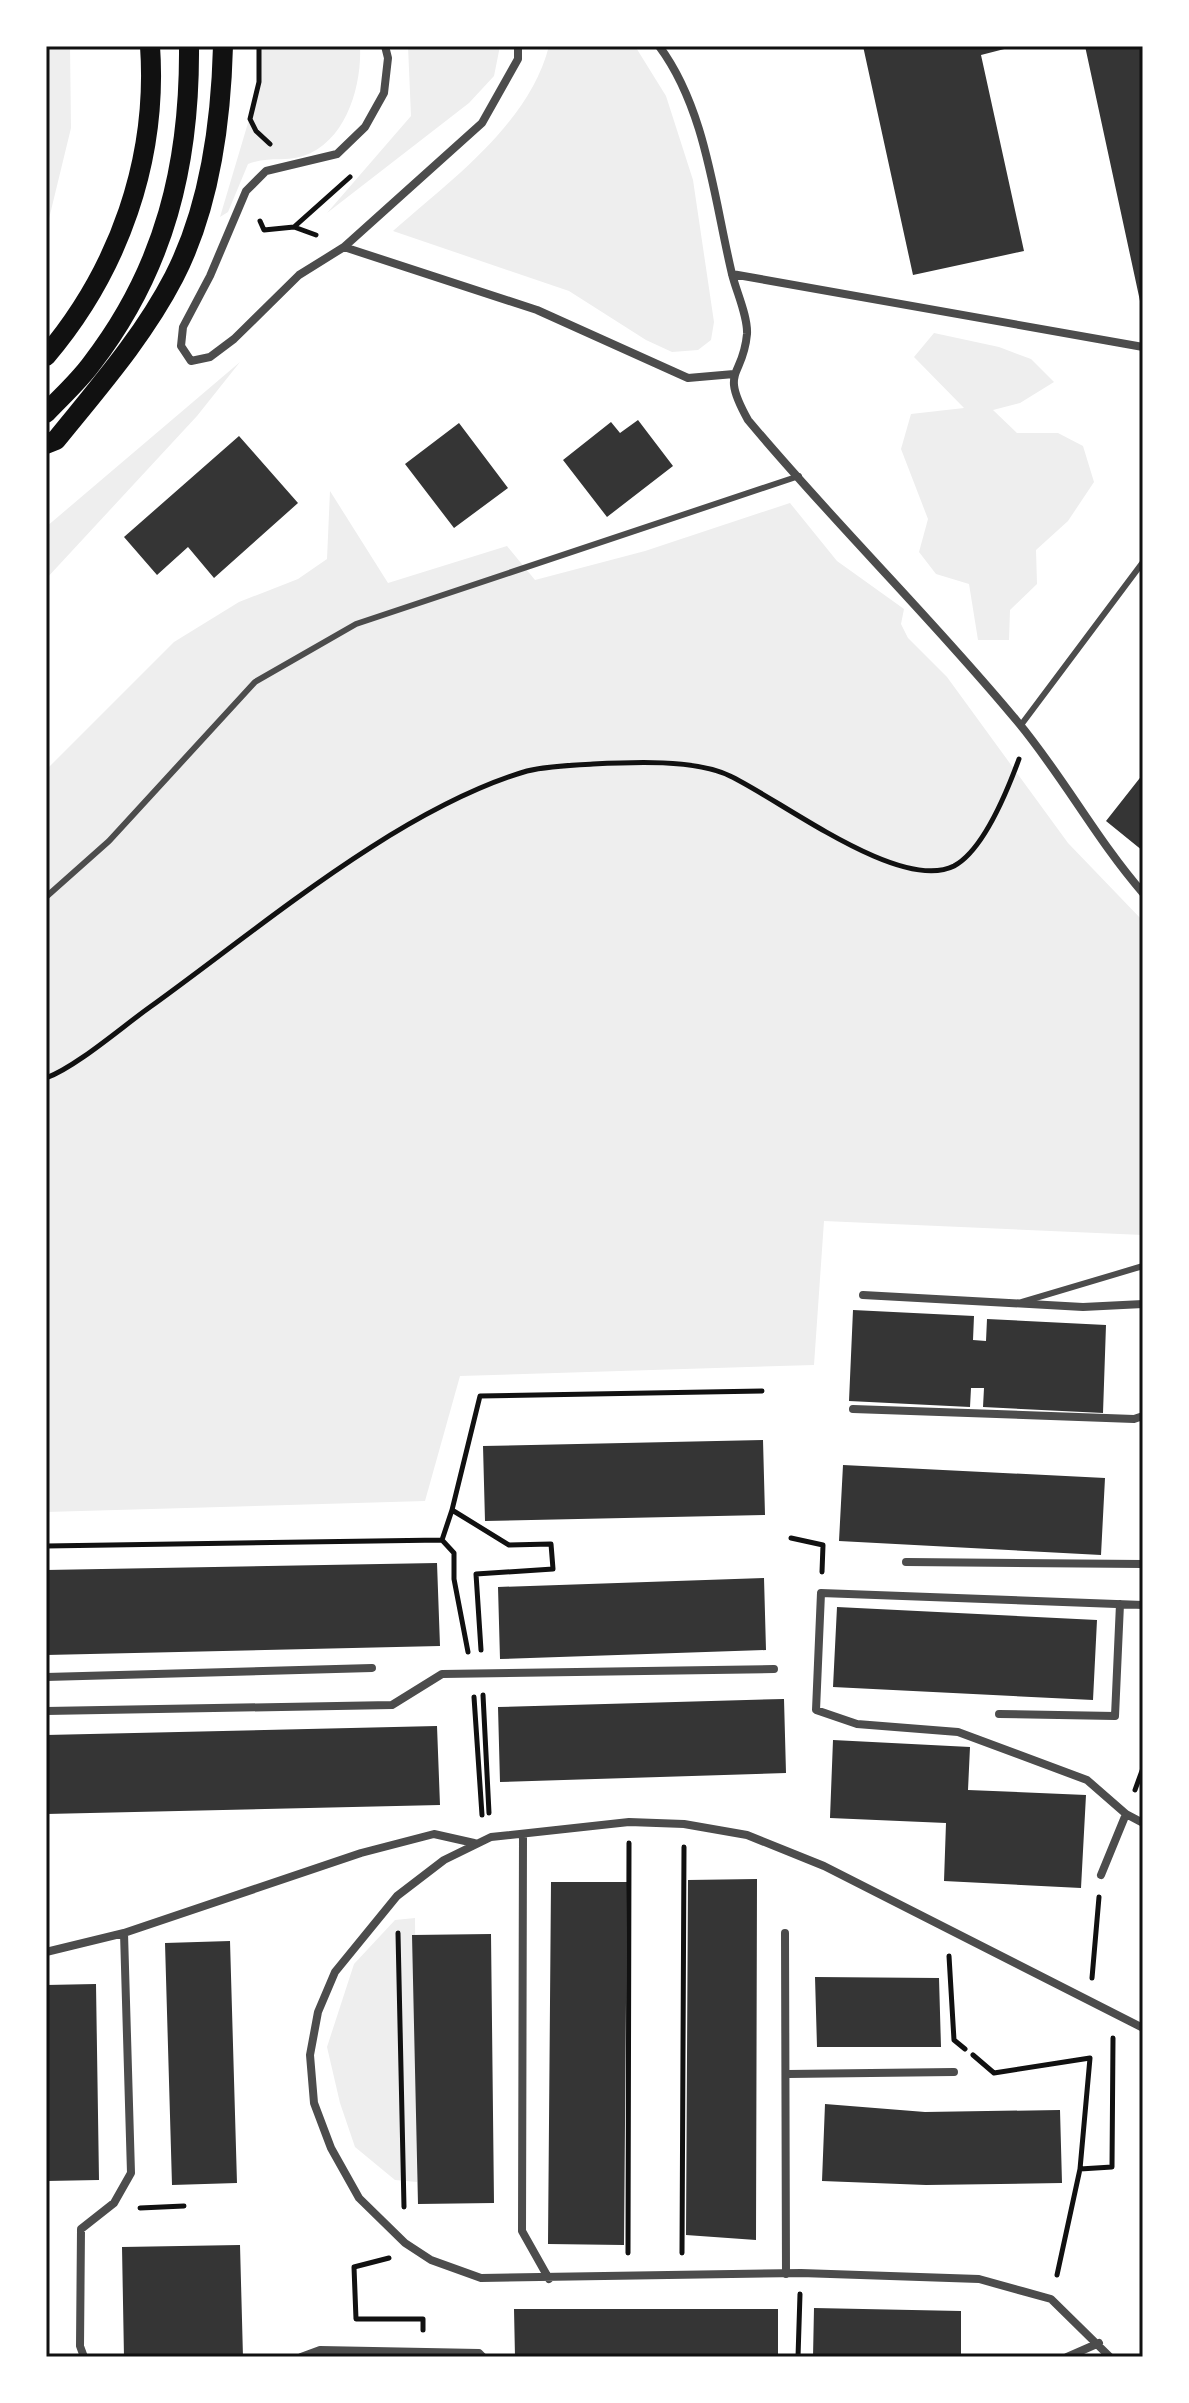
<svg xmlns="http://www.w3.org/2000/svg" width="1189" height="2403" font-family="'Alegreya Sans',sans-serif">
<rect width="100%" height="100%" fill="#fff"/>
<path fill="#eee" d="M46,46H70L71,128L46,231Z
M259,46H360C362,86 346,142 303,156C286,162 269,156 248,164L228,212L220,217L256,96Z
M408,46H500L494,76L469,103L327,213L411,116Z
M549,46H635L666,96L693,180L714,322L711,340L698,350L672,352L646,340L569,291L393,231C451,180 529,124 549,46Z
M934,333L999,347L1031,359L1054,382L1020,403L993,410L1017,433H1058L1083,446L1094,482L1068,521L1036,550L1037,584L1010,610L1009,640H978L969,584L936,574L919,552L928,519L901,449L911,414L964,408L914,357Z
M240,362L197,416L46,579V527Z
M330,491L388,583L507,546L535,580L645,551L790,503L837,561L904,609L901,624L908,638L947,677L1068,843L1143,921V1235L824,1221L814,1365L460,1376L425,1501L46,1512V770L174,642L239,602L298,579L327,559Z
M415,1918L417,2182L395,2180L355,2147L340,2103L327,2047L354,1964L395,1920Z"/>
<path fill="#353535" d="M863,46H1016L981,55L1024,251L913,275Z
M1085,46H1143V300L1140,301Z
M638,420L673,466L607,517L563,460L611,422L620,433Z
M459,423L508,488L454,528L405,464Z
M239,436L298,503L214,578L188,547L157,575L124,537Z
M1143,774V851L1106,821Z
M853,1310L974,1316L973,1340L986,1341L987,1319L1106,1325L1103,1413L983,1407L984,1388H971L970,1407L849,1401Z
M763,1440L765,1515L485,1521L483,1446Z
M843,1465L1105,1478L1101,1555L839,1541Z
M437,1563L440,1646L46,1655V1570Z
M764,1578L766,1650L500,1659L498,1587Z
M837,1607L1097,1620L1093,1700L833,1687Z
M784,1699L786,1773L500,1782L498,1707Z
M437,1726L440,1805L46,1814V1735Z
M833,1740L970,1747L968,1790L1086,1795L1081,1888L944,1881L946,1823L830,1818Z
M757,1879L756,2240L686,2235L688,1880Z
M551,1882H627L624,2245L548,2244Z
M491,1934L494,2203L418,2204L412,1935Z
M230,1941L237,2183L172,2185L165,1943Z
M815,1977L939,1978L941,2047H817Z
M96,1984L99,2180L46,2181V1985Z
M825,2104L925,2112L1060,2110L1062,2183L926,2185L822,2181Z
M240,2245L243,2357H124L122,2247Z
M814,2308L961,2311V2357H813Z
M514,2309H778V2357H515Z"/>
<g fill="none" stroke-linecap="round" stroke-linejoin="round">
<path stroke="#111" stroke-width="5" d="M259,46V82L250,119L256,131L270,144
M260,221L264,230L294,227
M316,235L294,227L350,177
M46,1078C76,1067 122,1027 150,1007C260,928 398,809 527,771C547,766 572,765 593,764C632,762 695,759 730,776C781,800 900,893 954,866C984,850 1008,789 1019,759
M791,1538L823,1545L822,1572
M442,1540L454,1553V1579L468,1652
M46,1546L442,1540L452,1510
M481,1650L476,1574L553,1569L551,1544L509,1545L452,1510L480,1396L762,1391
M483,1695L489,1813
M474,1697L482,1815
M1135,1790L1143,1768
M398,1933L404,2207
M949,1956L954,2040L965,2049
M1092,1978L1099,1897
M973,2055L994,2073L1090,2058L1080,2169
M140,2208L184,2206
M628,2253L629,1843
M682,2253L684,1847
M389,2258L354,2267L356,2319H423V2330
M1057,2275L1080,2169L1112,2167L1113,2038
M798,2357L800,2294"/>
<path stroke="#4c4c4c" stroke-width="6" d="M1021,725L1143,562
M46,897L109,841L255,682L356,624L799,476
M1022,1302L1143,1266"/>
<path stroke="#4c4c4c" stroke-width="8" d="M385,46L388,58L384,93L365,127L337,154L266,171L246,191L210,276L183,327L181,346L191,361L210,357L234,339L299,275L344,247L482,123L518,59V46
M659,46C706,109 714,199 732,274C736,291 748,316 747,334C743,379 719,368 748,420C834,523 931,617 1017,721C1063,776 1096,839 1143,893
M344,247L537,310L688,378L734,374
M732,274L1143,347
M863,1295L1083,1307L1143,1304
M853,1409L1134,1419L1143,1416
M906,1562L1143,1564
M1143,1605L821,1593L816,1710L857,1724L958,1732L1087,1780L1126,1814L1143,1823
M46,1677L372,1668
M46,1711L392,1705L442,1674L774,1669
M999,1714L1115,1716L1120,1604
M523,1834L522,2231L549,2279
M1101,1875L1126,1814
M785,1933L786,2274
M46,1952L124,1933L361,1853L434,1834L474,1843
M788,2074L954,2072
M84,2357L80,2346L81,2229L114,2203L131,2173L124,1933
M301,2357L320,2350L479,2353L483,2357
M1067,2357L1099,2343
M1110,2357L1051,2299L979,2279L801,2273L481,2278L431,2260L405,2243L359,2198L331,2148L314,2103L310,2055L318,2012L335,1972L397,1896L444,1860L491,1837L629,1822L684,1824L747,1835L824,1866L1143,2028"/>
<path stroke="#111" stroke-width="20" d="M46,356C119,270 158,159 150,46
M46,413C61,397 79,381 92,363C165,268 190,164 189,46
M46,444L56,440C98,388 143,337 174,277C210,207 221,124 223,46"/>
</g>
<rect width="1189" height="2403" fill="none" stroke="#ffffff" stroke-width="96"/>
<rect x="48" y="48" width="1093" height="2307" fill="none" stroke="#111" stroke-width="3"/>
</svg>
